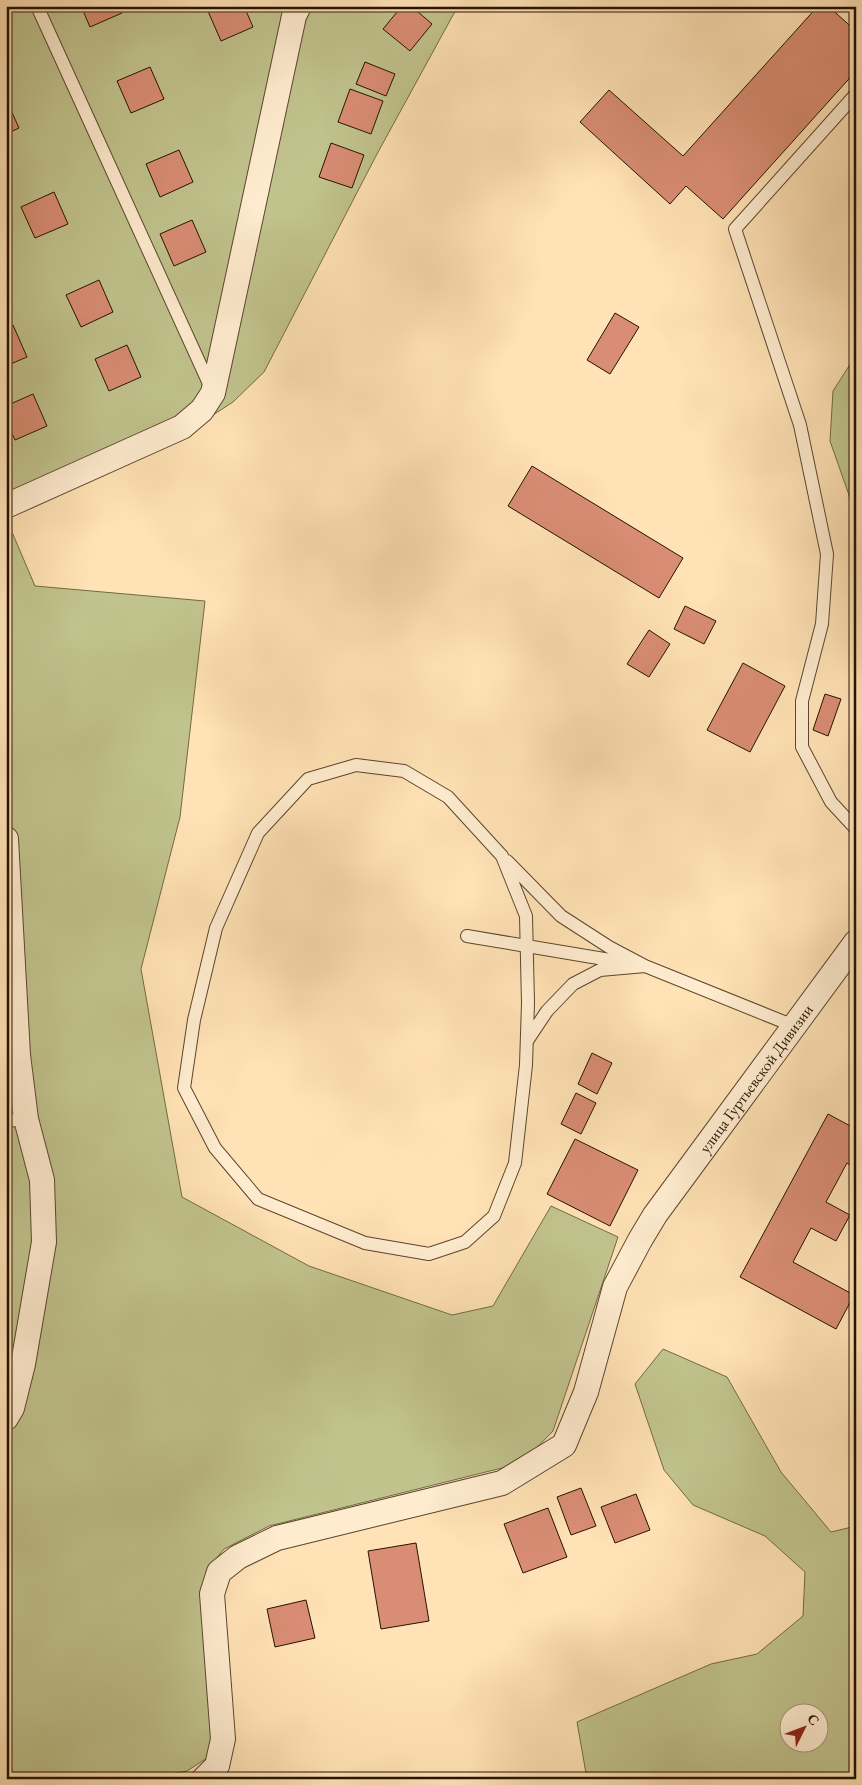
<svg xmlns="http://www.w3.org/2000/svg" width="862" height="1785" font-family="'EB Garamond',serif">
<rect width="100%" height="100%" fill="#ffe2b5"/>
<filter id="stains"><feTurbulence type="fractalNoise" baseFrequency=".004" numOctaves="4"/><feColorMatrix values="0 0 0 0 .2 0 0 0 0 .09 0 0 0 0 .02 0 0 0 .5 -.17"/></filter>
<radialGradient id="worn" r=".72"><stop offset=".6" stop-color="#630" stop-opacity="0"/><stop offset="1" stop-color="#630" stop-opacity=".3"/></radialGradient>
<path fill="#c1c38d" stroke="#726a47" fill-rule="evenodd" d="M6,6H458L377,154L264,372L233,402L190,430L6,512Z
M856,355V515L830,441L833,391Z
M6,518L35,586L205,601L180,817L141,969L182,1197L309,1266L452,1315L493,1306L551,1206L618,1237L553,1431L522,1463L269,1526L224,1549L206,1571L212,1702L210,1756L187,1771L143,1779H6Z
M663,1349L727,1377L781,1472L831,1532L856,1526V1779H587L577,1722L711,1664L757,1654L803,1616L805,1572L765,1536L693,1505L664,1470L635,1384ZM820,1712V1742H790V1712Z"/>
<path fill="#d98d74" stroke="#241201" d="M81,6H119L122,13L90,27Z
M213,6H244L253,27L221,41L207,9Z
M402,6H411L432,24L410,51L383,29Z
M818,6H828L856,31V71L723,219L686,186L670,204L580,122L609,90L683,156Z
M365,62L395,74L386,96L356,84Z
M150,67L164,99L131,113L117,81Z
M350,89L383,101L371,134L338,122Z
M6,99L19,128L6,134Z
M331,143L364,155L352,188L319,177Z
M179,150L193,182L160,197L146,164Z
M54,192L68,224L35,238L21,207Z
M192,220L206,252L174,266L160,234Z
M99,280L113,312L81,327L66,295Z
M615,313L639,327L610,374L587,360Z
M13,325L27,357L6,366V328Z
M127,345L141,377L109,391L95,359Z
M33,394L47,426L15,440L6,421V406Z
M532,466L683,558L659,598L508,506Z
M685,606L716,621L704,644L674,629Z
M649,630L670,644L649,677L627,664Z
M743,663L785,686L750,752L707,730Z
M825,694L841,699L828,736L813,730Z
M592,1053L612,1063L597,1094L578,1084Z
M576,1093L596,1103L581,1134L561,1124Z
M828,1114L856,1129V1168L847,1163L826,1202L850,1215L836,1241L811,1228L793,1262L854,1295L836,1329L740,1277Z
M575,1139L638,1170L610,1226L547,1194Z
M581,1488L596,1526L571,1535L557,1497Z
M636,1494L650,1530L615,1543L601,1507Z
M548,1508L567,1557L523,1573L504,1524Z
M416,1543L429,1621L381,1629L368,1551Z
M306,1600L315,1638L275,1647L267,1609Z"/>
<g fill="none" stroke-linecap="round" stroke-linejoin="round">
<defs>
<path id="service" d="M37,6L211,388
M856,94L735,229L800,425L827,554L822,624L802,701V747L831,802L856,829
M356,765L404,771L448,797L502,856L526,916L528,1003L526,1065L515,1163L494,1216L465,1242L429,1254L365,1243L258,1199L215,1148L184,1088L194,1020L216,928L258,833L308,779Z
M507,861L561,916L609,947L645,966
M467,936L628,963
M527,1041L547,1011L573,984L600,970L645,966L794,1026
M6,1121L26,1119"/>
<g id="minor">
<path d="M6,506L182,427L202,410L213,393L294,16L299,6"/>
<path d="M6,839L18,1055L26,1119L42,1180L44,1242L23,1364L12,1408L6,1418"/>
<path id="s1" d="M204,1779L217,1766L223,1739L212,1594L219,1572L238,1557L277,1538L502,1483L564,1445L586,1392L615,1287L640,1240L655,1215L856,942"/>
</g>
</defs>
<use href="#service" stroke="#5b462e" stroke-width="14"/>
<use href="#minor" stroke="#5b462e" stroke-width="26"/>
<use href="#service" stroke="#ffeccf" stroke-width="12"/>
<use href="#minor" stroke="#ffeccf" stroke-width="24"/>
</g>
<g text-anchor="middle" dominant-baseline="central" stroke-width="4" stroke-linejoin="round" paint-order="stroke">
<g font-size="16" fill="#241201" stroke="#ffeccf">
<text stroke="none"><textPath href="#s1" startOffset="1005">улица Гуртьевской Дивизии</textPath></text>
</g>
</g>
<rect width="862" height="1785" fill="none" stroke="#ffe2b5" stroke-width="25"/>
<rect x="8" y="8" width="847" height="1770" fill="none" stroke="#241201" stroke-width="2.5"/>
<rect x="12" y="12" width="837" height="1760" fill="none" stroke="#241201"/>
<g transform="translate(804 1728) rotate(48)"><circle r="24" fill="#ffeccf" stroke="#a7957d"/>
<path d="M0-4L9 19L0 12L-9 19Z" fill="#8f2418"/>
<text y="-8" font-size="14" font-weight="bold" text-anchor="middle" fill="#241201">С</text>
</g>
<rect width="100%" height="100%" filter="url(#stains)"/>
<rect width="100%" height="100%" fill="url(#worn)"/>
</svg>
